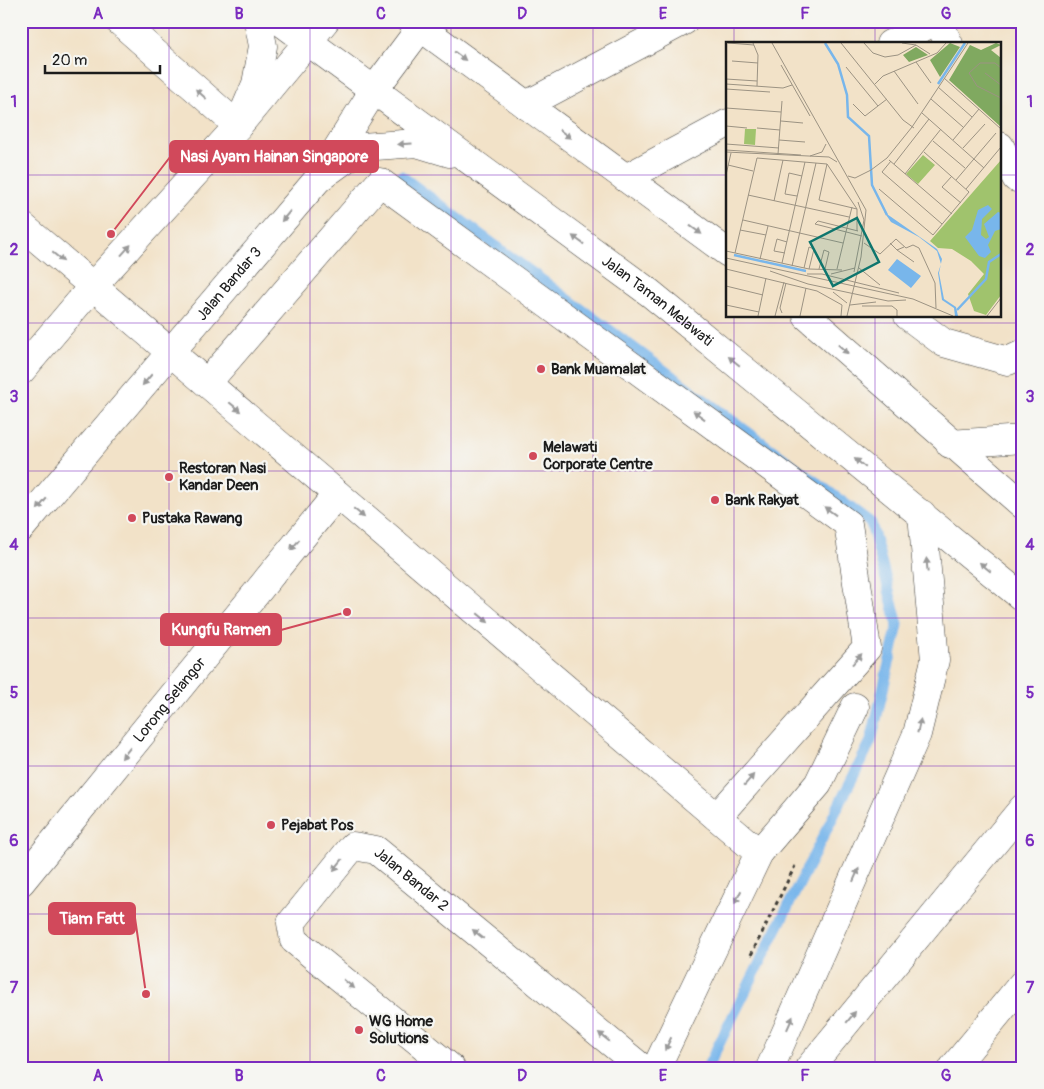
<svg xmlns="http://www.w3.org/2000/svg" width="1044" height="1089" font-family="Pangolin,sans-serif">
<rect width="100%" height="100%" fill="#f6f6f2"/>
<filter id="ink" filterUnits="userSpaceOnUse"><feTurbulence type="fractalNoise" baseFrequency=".02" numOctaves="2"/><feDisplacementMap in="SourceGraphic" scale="10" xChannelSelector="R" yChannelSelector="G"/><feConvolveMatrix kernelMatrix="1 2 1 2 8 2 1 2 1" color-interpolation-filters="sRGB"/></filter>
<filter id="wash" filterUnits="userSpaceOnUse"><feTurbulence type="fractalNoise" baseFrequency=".0096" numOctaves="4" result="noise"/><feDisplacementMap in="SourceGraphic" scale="20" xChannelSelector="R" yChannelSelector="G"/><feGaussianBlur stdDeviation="1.12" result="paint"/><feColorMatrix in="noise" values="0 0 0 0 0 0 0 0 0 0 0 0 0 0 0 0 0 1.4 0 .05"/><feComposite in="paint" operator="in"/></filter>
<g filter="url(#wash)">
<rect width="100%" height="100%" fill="#f2e2c8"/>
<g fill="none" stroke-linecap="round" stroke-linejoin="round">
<path stroke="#78b6eb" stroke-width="11" d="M401,176L871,523L898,625L871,741L707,1068"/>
</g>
</g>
<g filter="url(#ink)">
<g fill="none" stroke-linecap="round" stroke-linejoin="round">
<defs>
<g id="minor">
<path d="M119,21L238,126"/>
<path d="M938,21L949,44"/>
<path d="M890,44L936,21"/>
<path d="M526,105L684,21"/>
<path d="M1000,146L1016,178"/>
<path d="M626,178L728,123"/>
<path d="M21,225L759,853"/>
<path d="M908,316L944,343L1008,361L1023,354"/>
<path d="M21,371L93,286L238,126L325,21"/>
<path d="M207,383L380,182L848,524L867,648L717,817"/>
<path id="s1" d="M21,528L318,179L374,90L421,27"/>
<path id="s2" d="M21,882L337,494"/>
<path id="s3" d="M451,1068L294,940L291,923L353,846L376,850L642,1068"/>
<path d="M656,1068L759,853L818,784L855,707"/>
</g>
<g id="major">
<path id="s4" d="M280,21L650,293L1023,598"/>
<path d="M412,21L728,253"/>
<path d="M238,126L256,84L263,46L258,21"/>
<path d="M318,179L362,147L417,143L450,153"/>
<path d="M807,316L1023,505"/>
</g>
<path id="highway" d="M950,444L1023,439
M770,1068L917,734L935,660L922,514
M809,1068L1023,808
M953,1068L1023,983"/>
</defs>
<use href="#minor" stroke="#3c3a36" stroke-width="29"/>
<use href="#major" stroke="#3c3a36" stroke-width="29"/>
<use href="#highway" stroke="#3c3a36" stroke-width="29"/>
<path stroke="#3c3a36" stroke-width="3" stroke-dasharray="4 4" stroke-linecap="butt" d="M751,955L795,866"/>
<use href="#minor" stroke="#fff" stroke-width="28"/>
<use href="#major" stroke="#fff" stroke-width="28"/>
<use href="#highway" stroke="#fff" stroke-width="28"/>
</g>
<defs><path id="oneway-solid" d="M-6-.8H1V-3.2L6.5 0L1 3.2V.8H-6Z" transform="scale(1.25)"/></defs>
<g fill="#999">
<use href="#oneway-solid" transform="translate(460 56) rotate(37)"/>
<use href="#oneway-solid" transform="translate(201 94) rotate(-138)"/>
<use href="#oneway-solid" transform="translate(565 134) rotate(36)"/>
<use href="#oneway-solid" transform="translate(405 144) rotate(176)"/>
<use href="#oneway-solid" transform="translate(286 216) rotate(130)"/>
<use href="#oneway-solid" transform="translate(696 230) rotate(36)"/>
<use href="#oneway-solid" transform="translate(578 240) rotate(-144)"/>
<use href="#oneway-solid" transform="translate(126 250) rotate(-48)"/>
<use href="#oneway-solid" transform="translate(58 257) rotate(40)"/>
<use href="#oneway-solid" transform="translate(843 349) rotate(42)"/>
<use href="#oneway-solid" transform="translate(734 361) rotate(-141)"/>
<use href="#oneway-solid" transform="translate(147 380) rotate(130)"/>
<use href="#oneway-solid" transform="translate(235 407) rotate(40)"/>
<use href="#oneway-solid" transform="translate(699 415) rotate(-144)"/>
<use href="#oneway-solid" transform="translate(860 463) rotate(-141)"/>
<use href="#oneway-solid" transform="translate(42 504) rotate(130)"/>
<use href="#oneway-solid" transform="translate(830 511) rotate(-144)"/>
<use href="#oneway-solid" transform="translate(359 513) rotate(40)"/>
<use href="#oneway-solid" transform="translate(295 545) rotate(129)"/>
<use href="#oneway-solid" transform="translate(927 565) rotate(-95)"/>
<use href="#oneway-solid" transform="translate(985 567) rotate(-140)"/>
<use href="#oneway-solid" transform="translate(483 618) rotate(40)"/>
<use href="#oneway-solid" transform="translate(857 659) rotate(-48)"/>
<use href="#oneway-solid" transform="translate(919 726) rotate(-77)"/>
<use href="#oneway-solid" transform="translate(126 753) rotate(129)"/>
<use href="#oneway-solid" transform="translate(749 780) rotate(-49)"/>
<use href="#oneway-solid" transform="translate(338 865) rotate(129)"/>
<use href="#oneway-solid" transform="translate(856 875) rotate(-66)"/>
<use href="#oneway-solid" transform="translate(738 897) rotate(116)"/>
<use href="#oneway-solid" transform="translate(478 934) rotate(-141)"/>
<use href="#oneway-solid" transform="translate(349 984) rotate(39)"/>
<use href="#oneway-solid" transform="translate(851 1017) rotate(-51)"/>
<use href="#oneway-solid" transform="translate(790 1023) rotate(-66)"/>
<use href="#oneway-solid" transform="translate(604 1037) rotate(-141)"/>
<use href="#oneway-solid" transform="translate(668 1044) rotate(116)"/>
</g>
</g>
<path fill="none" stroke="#7b2cbf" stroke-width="1" stroke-opacity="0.55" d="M169,21V1068M310,21V1068M451,21V1068M593,21V1068M734,21V44M875,21V44M21,175H728M1000,175H1023M734,316V1068M875,316V1068M21,323H1023M21,471H1023M21,618H1023M21,766H1023M21,914H1023"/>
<g fill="#d1495b" stroke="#f6f6f2" stroke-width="2">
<circle cx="541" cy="369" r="5"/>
<circle cx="533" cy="456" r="5"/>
<circle cx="169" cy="477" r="5"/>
<circle cx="715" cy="500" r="5"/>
<circle cx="132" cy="518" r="5"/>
<circle cx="271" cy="825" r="5"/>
<circle cx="359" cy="1030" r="5"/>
</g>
<g text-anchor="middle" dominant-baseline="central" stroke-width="4.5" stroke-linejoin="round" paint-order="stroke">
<g font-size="15" fill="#1c1c1c" stroke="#f6f6f2">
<text stroke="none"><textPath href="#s1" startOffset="321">Jalan Bandar 3</textPath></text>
<text stroke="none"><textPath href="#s4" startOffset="470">Jalan Taman Melawati</textPath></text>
<text stroke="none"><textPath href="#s2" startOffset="235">Lorong Selangor</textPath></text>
<text stroke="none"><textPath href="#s3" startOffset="388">Jalan Bandar 2</textPath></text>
</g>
<g font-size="15" font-weight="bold" fill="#1c1c1c" stroke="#f6f6f2" text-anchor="start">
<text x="551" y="369">Bank Muamalat</text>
<text x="543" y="447">Melawati<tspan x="543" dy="17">Corporate Centre</tspan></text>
<text x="179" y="468">Restoran Nasi<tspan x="179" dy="17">Kandar Deen</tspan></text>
<text x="725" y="500">Bank Rakyat</text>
<text x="142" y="518">Pustaka Rawang</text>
<text x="281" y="825">Pejabat Pos</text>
<text x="369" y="1021">WG Home<tspan x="369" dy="17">Solutions</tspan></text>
</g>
</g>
<g transform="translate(726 42)">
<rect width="275" height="275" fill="#f2e2c8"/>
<path d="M19,87H30L29,103L18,102ZM197,113L209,123L192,142L180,132ZM275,118V253L260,273L248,269L242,252L258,232L245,219L226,207L212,206L204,199Z" fill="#a0c36d"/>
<path d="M224,1L234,5L214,35L204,18ZM270,1L275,3L265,8L275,16V85L223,38L244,3L255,8ZM190,5L202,13L183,20L177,13Z" fill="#80a960"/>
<path d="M262,163L266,167L256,177L255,193L260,197L263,195L258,182L272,170L275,171V187L269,189L262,203L265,210L259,216L253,214L239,195L246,188L252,168ZM158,170L211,207L216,217L213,231L218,257L230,265L232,274H229L228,266L216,258L212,231L215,222L211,209L193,195L165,180ZM171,217L195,234L185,246L162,228Z" fill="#78b6eb"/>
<path fill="none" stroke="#78b6eb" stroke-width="2.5" d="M99,1L112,22L121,53L122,75L143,94L146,143L161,173M212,42L239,1M8,213L80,229M231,268L260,237L263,220L275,212"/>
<path fill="none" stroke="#9c9383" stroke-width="1" d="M2,1L28,3M27,1L32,13L31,44M46,1L140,168L135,215L121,274M115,1L177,78L188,86M138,1L147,11L159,15L172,13L190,3M176,1L190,3L204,12M6,19L32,21M190,20L205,41M55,23L84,74M120,25L152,64M275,26L269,21H254L243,31L251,44L275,56M168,29L192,62M259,31L275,43M218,36L275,87M0,37L31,39M0,42L57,46L66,43M149,42L157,34L211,11L220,1M212,45L246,75M0,47L44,50M205,57L237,85M127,62L139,74L161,57M0,66L55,70M196,71L258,126M55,79L77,81M0,84L21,86M31,86L54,88M53,98L79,100M227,98L253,67M207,99L239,126M0,102L53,106M237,106L259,82M0,108L75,113M0,110L103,115L111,120M52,112L56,59M84,114L96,110L100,102M31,116L101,122L131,167V189M163,118L226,172M165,119L156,130L216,182M101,122L93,158L131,167M168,122L203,77M2,123L27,129M179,132L215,87M0,133L5,111M122,134L129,136L145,128L161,116L186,85L242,1M226,134L216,145L235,161M230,138L270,91M153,147L207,193L243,150L198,110M240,147L275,105M22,153L123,175M71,154L59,152L63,131L76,134M48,159L57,118M17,178L117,201M14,188L40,193M132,189L92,179L89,182L136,194M138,201L154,212L170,197L180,206L187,203L193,206L209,241L210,266M164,201L171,208L178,205M171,208L188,220M0,209L83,227L116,228M9,211L31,116M59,211L48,209L51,197L61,200M0,216L187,257L227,274M34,217L42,184M56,221L79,120M66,224L90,121M78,226L83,205L88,207L83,227M133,226L154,243M0,227L91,249L116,263L115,274M93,227L98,208L103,210L99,227M111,227L126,165M44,229L82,242L162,259L180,258M128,230L138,178L132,160M81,232H96L173,251M105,232L129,226M0,244L37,253M107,250L121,261M0,263L33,270M124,263L150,260M136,264H166L171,268V274M56,271L54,266L60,241M32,274L40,236M49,274L58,240M74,274L80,246M261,274L275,256"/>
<path fill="#0f766e" fill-opacity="0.15" stroke="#0f766e" stroke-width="2.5" d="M131,176L153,220L107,244L84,200Z"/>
<rect width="275" height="275" fill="none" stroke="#1c1c1c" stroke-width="2.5"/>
</g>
<path fill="none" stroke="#d1495b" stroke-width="2" d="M111 234L170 157M347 612L281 630M146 994L135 918"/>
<g fill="#d1495b" stroke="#f6f6f2" stroke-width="2">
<circle cx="111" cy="234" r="5"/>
<circle cx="347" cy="612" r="5"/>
<circle cx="146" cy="994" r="5"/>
</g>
<g fill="#d1495b" stroke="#d1495b" stroke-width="2">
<rect x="170" y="141" width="208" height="31" rx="5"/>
<rect x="161" y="614" width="120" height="31" rx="5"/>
<rect x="49" y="903" width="86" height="31" rx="5"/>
</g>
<g font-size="16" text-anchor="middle" font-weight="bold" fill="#fff">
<text x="274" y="162">Nasi Ayam Hainan Singapore</text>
<text x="221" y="635">Kungfu Ramen</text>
<text x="92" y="924">Tiam Fatt</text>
</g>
<rect width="1044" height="1089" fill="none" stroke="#f6f6f2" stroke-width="55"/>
<path d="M45 65v8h115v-8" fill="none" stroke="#1c1c1c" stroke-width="2.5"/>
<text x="52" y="65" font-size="15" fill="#1c1c1c" stroke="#f6f6f2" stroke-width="4" paint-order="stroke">20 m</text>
<rect x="28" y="28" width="988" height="1034" fill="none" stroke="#7b2cbf" stroke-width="2"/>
<g font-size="16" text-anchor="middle" font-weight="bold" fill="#7b2cbf">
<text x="98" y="19">A</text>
<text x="239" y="19">B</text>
<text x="381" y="19">C</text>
<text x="522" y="19">D</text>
<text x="663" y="19">E</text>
<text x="805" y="19">F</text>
<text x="946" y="19">G</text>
<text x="14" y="107">1</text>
<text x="1030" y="107">1</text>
<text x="14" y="255">2</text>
<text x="1030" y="255">2</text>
<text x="14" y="402">3</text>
<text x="1030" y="402">3</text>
<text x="14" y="550">4</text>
<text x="1030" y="550">4</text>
<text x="14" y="698">5</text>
<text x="1030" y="698">5</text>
<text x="14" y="846">6</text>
<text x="1030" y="846">6</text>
<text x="14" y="993">7</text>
<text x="1030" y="993">7</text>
<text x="98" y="1081">A</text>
<text x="239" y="1081">B</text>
<text x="381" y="1081">C</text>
<text x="522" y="1081">D</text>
<text x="663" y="1081">E</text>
<text x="805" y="1081">F</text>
<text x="946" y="1081">G</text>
</g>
</svg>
